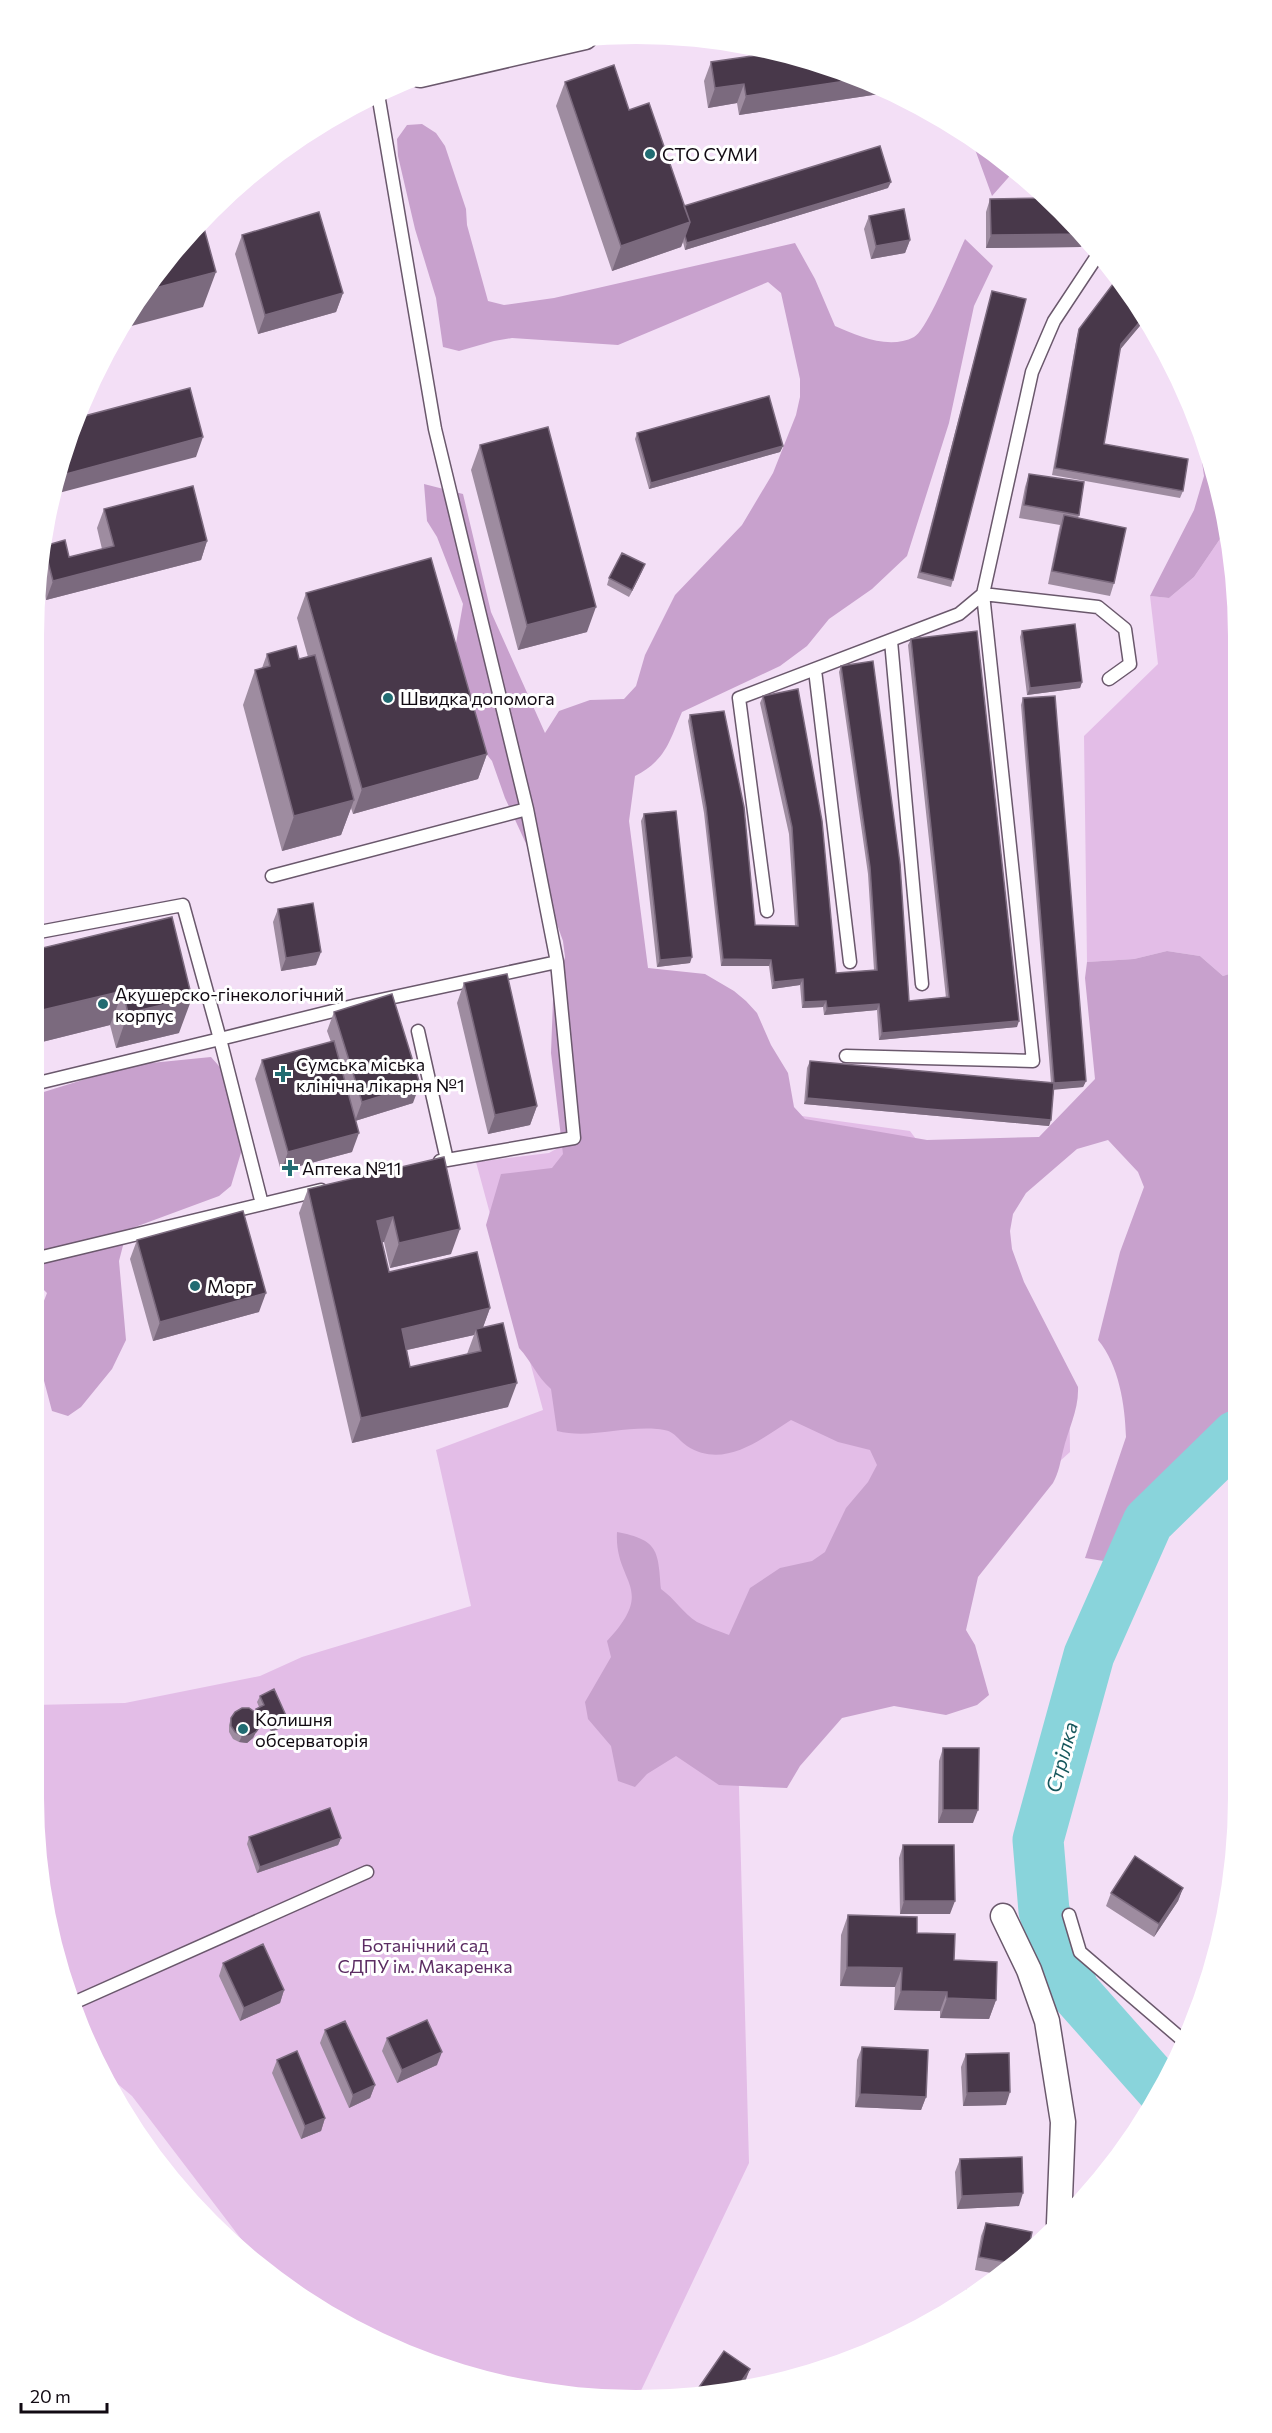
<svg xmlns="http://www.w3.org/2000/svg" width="1272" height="2433" font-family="Commissioner,sans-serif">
<rect width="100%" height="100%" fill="#f3dff6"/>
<path fill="#e3bde7" d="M1227,533L1234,557L1235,972L1223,976L1200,956L1167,951L1134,959L1087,962L1084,736L1158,664L1150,596L1169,598L1194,577L1222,536Z
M762,1032L795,1115L910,1131L1007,1262L1069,1380L1070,1452L738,1751L749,2163L637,2399H596L480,2380L405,2354L301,2299L267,2273L132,2096L101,2070L65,1991L45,1914L33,1797V1705L125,1703L260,1676L302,1657L471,1606L436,1450L543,1410L476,1162L549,1153Z"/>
<path fill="#c8a1cd" d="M422,124L436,133L445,146L466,209L467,225L488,301L504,305L554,298L795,243L815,279L835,326C858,336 889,350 914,337C927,331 957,256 965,239L993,266L974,306L949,423L907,556L872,589L829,619L807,646L780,666L682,712C669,742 666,760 635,776L629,821L648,968L705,974L734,991L746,1001L757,1013L771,1045L788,1073L794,1107L805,1119L927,1140L1039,1137L1095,1079L1085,978L1087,962L1134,959L1167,951L1200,956L1223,976L1235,972L1237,1443L1230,1447L1122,1564L1085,1558L1126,1437C1125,1405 1119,1365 1098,1340L1120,1252L1144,1187L1138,1172L1108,1140L1077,1149L1026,1193L1013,1214L1010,1231L1012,1249L1024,1282L1078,1387C1079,1410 1068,1429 1063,1451C1060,1463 1059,1472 1053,1483L978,1577L966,1630L975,1645L989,1695L977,1705L946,1715L894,1706L842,1718L800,1766L787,1788L719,1785L676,1756L647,1774L635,1787L618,1781L611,1746L588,1719L585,1702L611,1657L607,1641C658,1587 614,1584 617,1532C659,1540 658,1551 661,1589C675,1599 683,1613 697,1622C707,1627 719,1631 729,1635L750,1588L780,1568L812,1561L825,1552L846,1508L868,1482L877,1465L870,1450L838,1442L791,1420C761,1439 724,1470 687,1446C675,1437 675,1430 657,1429C623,1426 589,1439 557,1431L551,1389C537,1377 532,1362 519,1348L486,1225L501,1174L552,1168L563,1154L551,1053L553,1000L565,957L563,941L534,861L505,798L492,761L480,746L452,666L463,604L437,537L427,521L424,484L463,494L491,612L545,733L559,711L590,700L624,699L636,686L645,655L675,595L742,525L773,473L796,415L800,397V379L781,293L768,282L618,345L512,338L494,341L459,351L443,347L436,298L415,229L398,156L397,139L407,125Z
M972,141L1015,170L992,196Z
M1196,418L1227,533L1222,536L1194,577L1169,598L1150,596L1194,510L1204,476Z
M211,1057L226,1074L243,1146L231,1186L219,1196L127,1230L119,1261L126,1340L112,1369L81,1407L68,1416L52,1411L43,1377L33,1358V1329L47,1293L34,1280V1095L131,1065Z"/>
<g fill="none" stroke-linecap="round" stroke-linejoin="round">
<path stroke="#89d4db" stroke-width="51" d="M1161,2089L1074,1991L1044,1911L1038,1840L1089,1655L1148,1522L1236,1436"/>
<defs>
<path id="lane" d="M378,94L435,429L527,809L557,962L574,1138L447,1160
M891,641L922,984
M815,670L850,962
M272,876L527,809
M767,911L739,698L959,614L983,594L1032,372L1054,321L1099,253
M418,1031L447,1160L440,1161
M846,1056L1033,1061L983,594L1098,607L1125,629L1130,664L1109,679
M34,1084L220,1039L183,905L34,933
M262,1204L220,1039L357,1005L557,962
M34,1259L321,1190
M1069,1915L1080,1952L1185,2042
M71,2004L367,1872"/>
<path id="street" d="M420,75L585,37
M1003,1916L1029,1970L1047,2021L1063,2122L1059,2223"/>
</defs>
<use href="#lane" stroke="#6a586c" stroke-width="15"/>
<use href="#street" stroke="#6a586c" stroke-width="27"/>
<use href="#lane" stroke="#fff" stroke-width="12"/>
<use href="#street" stroke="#fff" stroke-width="24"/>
</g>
<path fill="#9e8ca0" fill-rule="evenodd" d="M792,54L893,92L739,115L737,103L708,108L704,81L711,62Z
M565,82L629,110L684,206L888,188L685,250L683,242L681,247L612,271L556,106Z
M897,93L903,95L909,99L899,101Z
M1048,198L1085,237L1081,247L986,248V212L990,199Z
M869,216L910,240L905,253L871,259L864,229Z
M242,235L343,293L336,312L258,334L235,254Z
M1119,276L1144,321L1120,349L1104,444L1183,491L1180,498L1052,475L1077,336L1079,329Z
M992,291L953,580L951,587L917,578Z
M637,433L783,446L780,452L649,489L635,439Z
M480,445L587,632L518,650L471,470Z
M1029,474L1079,515L1078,518L1114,583L1110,596L1048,584L1060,525L1019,518L1025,487Z
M104,509L207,541L201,560L46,600L39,570L41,554L44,546L69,557L102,549L97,528Z
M642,571L629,597L607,585L609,578Z
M306,593L487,754L478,779L353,814L351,808L341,835L282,851L243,705L255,670L262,668L267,654L299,659L308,657L297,618Z
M1022,631L1082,682L1080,688L1027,695L1020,637Z
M911,639L1017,1027L879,1040L877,1010L824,1015L823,1007L802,1008L800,985L772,989L769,966H721L704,813L688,721L690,715L755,925L795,926L789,834L760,703L763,696L836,973L874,970L868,874L839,672L841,666L909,1001L946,998L908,645Z
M1023,698L1086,1081L1083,1087L1054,1089L1049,1126L804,1104L807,1068L810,1061L1051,1083L1021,705Z
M644,814L690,963L657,967L641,821Z
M278,909L316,965L281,971L273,922Z
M172,917L179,1033L116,1048L110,1025L34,1044Z
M464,983L537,1106L530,1125L488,1134L457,1003Z
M334,1012L413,1103L355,1121L352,1152L281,1171L255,1079L262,1060L331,1042L327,1031Z
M444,1157L451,1254L390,1268L384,1242H382L389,1272L490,1308L483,1327L508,1407L352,1443L299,1213L308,1189ZM474,1335L467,1354L410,1367L407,1350Z
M137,1240L259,1312L153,1341L130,1259Z
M260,1696L288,1720L286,1726L271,1732L267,1723L259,1726L253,1738L247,1743L239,1742L233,1739L229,1732V1725L231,1718L255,1712L256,1709L259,1707L257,1702Z
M943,1748L973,1823H938L939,1761Z
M249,1837L341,1838L338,1845L257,1873L247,1844Z
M903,1845L950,1914H900L899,1858Z
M1183,1888L1178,1901L1154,1937L1106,1906L1111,1893Z
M848,1915L917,1933L954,1960L996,2000L989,2019L940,2018V2011L894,2010L895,1987L840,1986L841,1935Z
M223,1963L284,1990L280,2003L240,2021L219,1976Z
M325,2030L375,2085L370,2098L349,2108L320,2043Z
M387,2038L437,2065L397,2083L382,2051Z
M862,2047L926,2097L921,2110L855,2107L857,2060Z
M966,2054L1006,2105L963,2106L961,2067Z
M277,2060L325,2118L321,2131L301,2139L272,2073Z
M960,2159L1019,2206L957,2209L955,2172Z
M986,2223L1027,2255L1002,2275L975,2270L981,2236Z"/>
<path fill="#7b6a7e" d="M859,79L893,92L739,115L746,96Z
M744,84L737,103L708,108L715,88Z
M901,95H903L909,99L899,101Z
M891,182L888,188L685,250L687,243Z
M690,222L681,247L612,271L621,246Z
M1082,234L1085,237L1081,247L986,248L991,235Z
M910,240L905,253L871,259L876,246Z
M216,272L203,307L120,329L144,291Z
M343,293L336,312L258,334L265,315Z
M1143,318L1144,321L1119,351L1121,344Z
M203,437L196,457L51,495L55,477Z
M783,446L780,452L649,489L651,483Z
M207,541L201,560L46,600L53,581Z
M645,564L642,571L629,597L632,590Z
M596,607L587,632L518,650L527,625Z
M1082,682L1080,688L1027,695L1030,688Z
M487,754L478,779L353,814L362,789Z
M354,800L341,835L282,851L294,816Z
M321,952L316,965L281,971L286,958Z
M692,957L690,963L657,967L660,960Z
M723,959L771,960L769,966H721Z
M803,979L800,985L772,989L774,982Z
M123,991L110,1025L34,1044V1012Z
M192,998L179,1033L116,1048L128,1013Z
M826,1001L823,1007L802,1008L804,1002Z
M879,1004L877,1010L824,1015L827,1008Z
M1019,1021L1017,1027L879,1040L882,1033Z
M1086,1081L1083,1087L1052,1090L1054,1083Z
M420,1084L413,1103L355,1121L362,1102Z
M807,1098L1051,1120L1049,1126L804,1104Z
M537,1106L530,1125L488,1134L495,1115Z
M359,1133L352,1152L281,1171L288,1152Z
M393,1217L384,1242L368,1246L377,1221Z
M460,1229L451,1254L390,1268L399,1243Z
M266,1293L259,1312L153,1341L160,1322Z
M490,1308L481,1333L476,1329L474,1335L393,1353L402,1329Z
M517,1383L508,1407L352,1443L361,1418Z
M269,1716L267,1723L259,1726L253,1738L247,1743L239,1742L242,1736L259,1727L261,1720Z
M288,1720L286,1726L271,1732L273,1726Z
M943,1810H978L973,1823H938Z
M341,1838L338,1845L257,1873L260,1867Z
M1183,1888L1178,1901L1154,1937L1159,1924Z
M904,1901H955L950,1914H900Z
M847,1967L902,1968L895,1987L840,1986Z
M284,1990L280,2003L240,2021L244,2008Z
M901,1991L947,1992L940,2011L894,2010Z
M947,1998L996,2000L989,2019L940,2018Z
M442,2052L437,2065L397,2083L402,2070Z
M375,2085L370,2098L349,2108L353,2095Z
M1010,2092L1006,2105L963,2106L967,2093Z
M860,2094L926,2097L921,2110L855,2107Z
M325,2118L321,2131L301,2139L305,2126Z
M1023,2193L1019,2206L957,2209L962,2196Z
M750,2369L745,2382L741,2388L736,2389Z"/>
<path fill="#48384a" stroke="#7b6a7e" stroke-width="1.5" d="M780,52L792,54L859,79L746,96L744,84L715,88L711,62Z
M614,65L629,110L649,103L690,222L621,246L565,82Z
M880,146L891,182L687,243L685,236L690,222L684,206Z
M1048,198L1082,234L991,235L990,199Z
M904,209L910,240L876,246L869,216Z
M319,212L343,293L265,315L242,235Z
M202,221L216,272L144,291L158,269Z
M1119,276L1143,318L1121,344L1104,444L1188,459L1183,491L1055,468L1079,329Z
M992,291L1026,299L953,580L920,572Z
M190,388L203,437L55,477L77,418Z
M769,396L783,446L651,483L637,433Z
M548,427L596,607L527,625L480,445Z
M1029,474L1084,482L1079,515L1024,505Z
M193,486L207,541L53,581L44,546L65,540L69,557L114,546L104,509Z
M1064,515L1126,528L1114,583L1052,571Z
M622,553L645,564L632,590L609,578Z
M431,558L487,754L362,789L306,593Z
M1075,624L1082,682L1030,688L1022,631Z
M977,631L1019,1021L882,1033L879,1004L827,1008L826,1001L804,1002L803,979L774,982L771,960L723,959L706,807L690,715L724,711L744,807L755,925L798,926L792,827L763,696L798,689L822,821L836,973L877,970L870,867L841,666L873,661L900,864L909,1001L949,997L911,639Z
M296,646L299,659L315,655L354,800L294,816L255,670L270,666L267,654Z
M1055,696L1086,1081L1054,1083L1023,698Z
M676,811L692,957L660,960L644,814Z
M313,903L321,952L286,958L278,909Z
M172,917L192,998L128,1013L123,991L34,1012V950Z
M507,974L537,1106L495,1115L464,983Z
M392,994L420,1084L362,1102L334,1012Z
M334,1041L359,1133L288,1152L262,1060Z
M810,1061L1054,1083L1051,1120L807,1098Z
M444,1157L460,1229L399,1243L393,1217L377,1221L389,1272L477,1252L490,1308L402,1329L410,1367L481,1351L476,1329L503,1323L517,1383L361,1418L308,1189Z
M243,1211L266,1293L160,1322L137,1240Z
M274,1689L288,1720L273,1726L269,1716L261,1720L260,1717V1726L256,1732L249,1736H242L235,1732L231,1726V1718L235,1712L242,1708H249L259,1715L256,1709L264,1705L260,1696Z
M943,1748H979L978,1810H943Z
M330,1808L341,1838L260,1867L249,1837Z
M903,1845H954L955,1901H904Z
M1135,1856L1183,1888L1159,1924L1111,1893Z
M848,1915L917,1917V1933L955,1934L954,1960L997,1962L996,2000L947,1998V1992L901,1991L902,1968L847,1967Z
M263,1944L284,1990L244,2008L223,1963Z
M427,2020L442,2052L402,2070L387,2038Z
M345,2021L375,2085L353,2095L325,2030Z
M862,2047L928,2050L926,2097L860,2094Z
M297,2051L325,2118L305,2126L277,2060Z
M1009,2053L1010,2092L967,2093L966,2054Z
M1022,2157L1023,2193L962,2196L960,2159Z
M986,2223L1032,2232L1027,2255L1016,2264L979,2257Z
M967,2290L977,2293L962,2303Z
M724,2351L750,2369L736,2389L693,2396Z"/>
<g fill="#216c72" stroke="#fff" stroke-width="2">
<circle cx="650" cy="154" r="6"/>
<circle cx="388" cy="698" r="6"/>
<circle cx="103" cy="1004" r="6"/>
<path d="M280 1065h6v6h6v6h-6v6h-6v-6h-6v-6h6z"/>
<path d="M287 1159h6v6h6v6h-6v6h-6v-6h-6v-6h6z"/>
<circle cx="195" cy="1286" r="6"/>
<circle cx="243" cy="1729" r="6"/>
</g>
<g text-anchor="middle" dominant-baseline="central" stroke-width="6" stroke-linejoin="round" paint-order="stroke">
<g font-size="18" fill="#110a12" stroke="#fff" text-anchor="start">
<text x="662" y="154">СТО СУМИ</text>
<text x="400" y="698">Швидка допомога</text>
<text x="115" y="994">Акушерско-гінекологічний<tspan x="115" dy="21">корпус</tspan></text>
<text x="296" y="1064">Сумська міська<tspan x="296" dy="21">клінічна лікарня №1</tspan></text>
<text x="302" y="1168">Аптека №11</text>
<text x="207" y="1286">Морг</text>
<text x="255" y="1719">Колишня<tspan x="255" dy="21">обсерваторія</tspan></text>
</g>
<g font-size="18" fill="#5c2c63" stroke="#fff">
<text x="425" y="1945">Ботанічний сад<tspan x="425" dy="21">СДПУ ім. Макаренка</tspan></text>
</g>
<g font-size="20" font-style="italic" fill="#16575c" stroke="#fff">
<text transform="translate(1061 1757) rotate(-75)">Стрілка</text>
</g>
</g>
<path d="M0 0H1272V2433H0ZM636 44H636A592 592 0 0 1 1228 636V1798A592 592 0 0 1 636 2390H636A592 592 0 0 1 44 1798V636A592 592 0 0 1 636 44Z" fill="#fff" fill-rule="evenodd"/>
<path d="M21 2403v9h86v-9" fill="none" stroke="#110a12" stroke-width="3"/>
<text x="30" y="2403" font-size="18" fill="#110a12" stroke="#ffffff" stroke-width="4.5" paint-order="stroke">20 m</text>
</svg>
